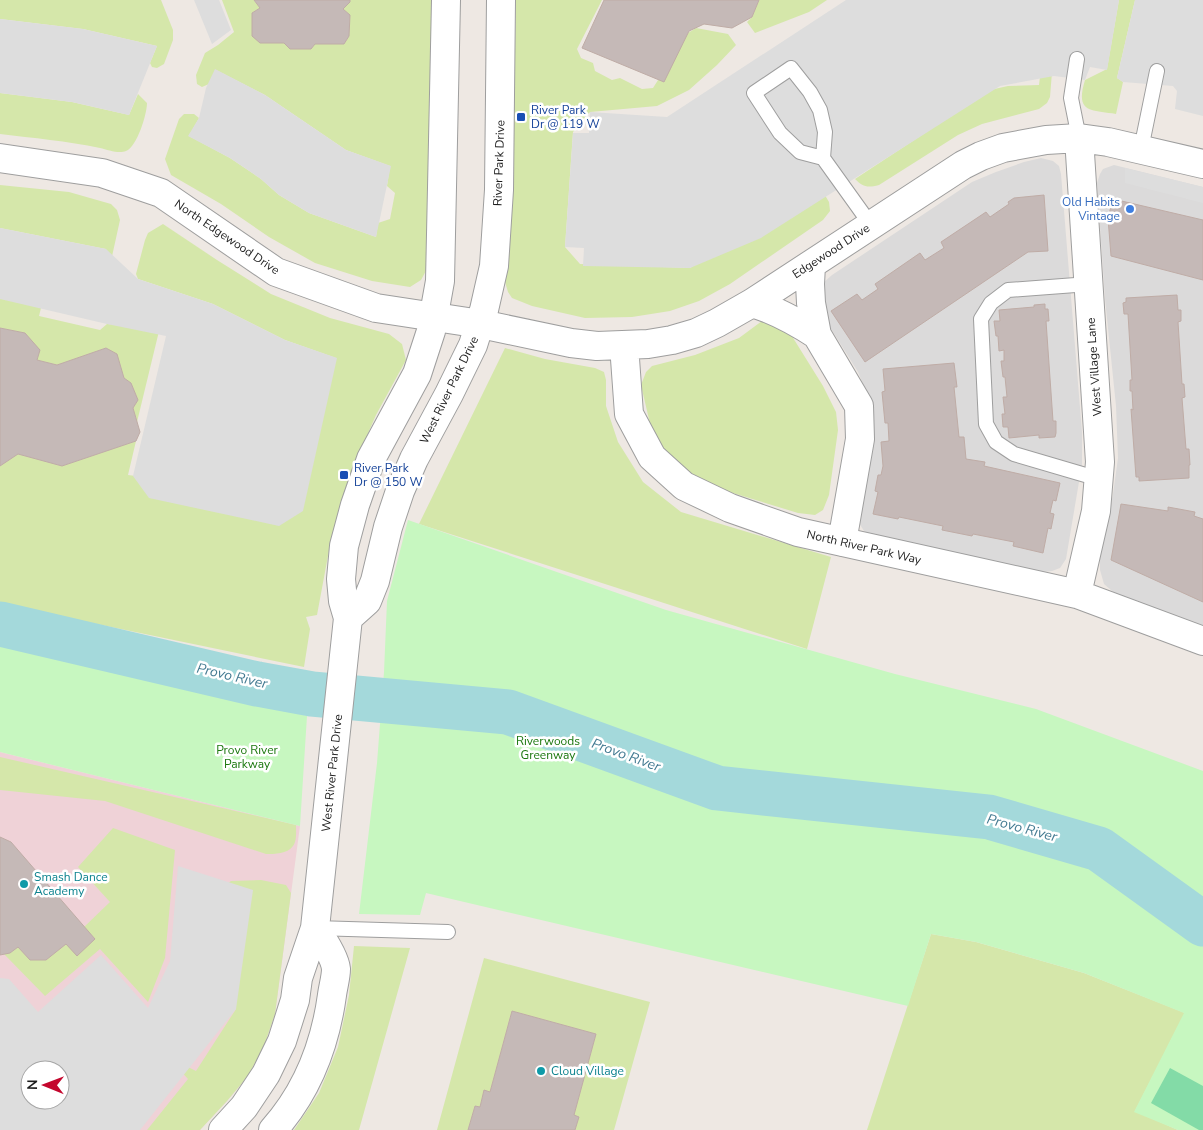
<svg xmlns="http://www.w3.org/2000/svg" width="1203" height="1130" font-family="'Nunito Sans',sans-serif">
<rect width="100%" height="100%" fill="#eee8e3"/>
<path fill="#dbdada" d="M1041,158L1053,161L1059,166L1061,174L1082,432V464L1066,559L1060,568L1052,571L1042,572L874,536L864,531L859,523L867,394L858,372L823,316V283L832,275L972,182L996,172L1024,162Z
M1114,165L1203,187V627L1119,597L1104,584L1100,570V557L1113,494L1118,458L1116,406L1105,299L1097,183L1100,174L1103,169Z"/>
<path fill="#efd2d7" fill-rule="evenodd" d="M0,752L300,826L275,1014L264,1046L248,1076L227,1101L200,1130H0ZM30,1070H60V1100H30Z"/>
<path fill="#d5e7aa" d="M0,0H161L173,30V40L164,64L157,68L152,67L150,63L157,46L83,29L0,19Z
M222,0H254L260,8L252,13L260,43H284L291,49H311L315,44H344L349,36L350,15L343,9L350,0H433L427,269L421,280L410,287L372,281L315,263L269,237L221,204L171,175L165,159L179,119L184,114H194L199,118L189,136L230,158L261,179L279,195L309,213L376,237L378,223L390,219L395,193L387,186L390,166L346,150L265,95L216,70L209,84L202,87L197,84L196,75L205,53L218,45L234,32Z
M516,0H602L577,49L581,58L593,63L595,71L612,80L620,78L642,89L653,88L688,33L696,28L728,34L736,45L717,65L689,90L657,106L590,112L573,132L565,247L580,264L690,268L817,182L829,202L830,211L823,220L730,284L699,301L670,311L632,317L585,318L532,306L512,298L508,292L505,282L510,240L512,202Z
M759,0H827L809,12L755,33L747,22L752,17Z
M1119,0H1135L1117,78L1123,82L1116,114C1090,110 1075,113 1085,80L1107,69Z
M1041,68L1052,72L1050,97L1047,103L1039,109L982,124L958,135L879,185C867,188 863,187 855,179L990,90L1008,86L1039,85Z
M0,93L72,102L129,115L138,94L147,103C147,114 137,147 126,151C119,154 108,150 100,148C67,141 33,138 0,134Z
M0,185L69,192L111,204L117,210L120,220L109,270L106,249L0,228Z
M163,224L217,260L271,294L330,318L389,334L402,344L406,360L376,415L349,477L330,545L317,615L306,617L310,629L304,667L0,604V466L18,454L62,466L136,441L128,475L151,478L336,358L285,340L213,304L138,279L136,274L145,240L148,233Z
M0,278L46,288L39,316L100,330L107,324L160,327L137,422L133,408L138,400L131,383L124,378L116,354L106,348L57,365L37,360L39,350L25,333L0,328Z
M762,321L773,322L790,333L823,386L836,412L838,430L829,495L823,510L815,515L798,513L713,487L672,463L651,428L641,385L646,372L652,366L695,355L739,338Z
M505,348L545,359L595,368L604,372L606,380V406L618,442L643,482L681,512L831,557L807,649L419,524Z
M0,757L296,825C296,831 297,841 293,846C287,854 275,854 266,854L105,801L0,790Z
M113,828L175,850L165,958L148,1002L100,949L45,996L4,954L10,953L18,947L30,960H46L66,944L95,939L84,927L110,902L78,867Z
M261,880L286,885L291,893L275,1014L264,1046L248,1076L227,1101L200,1130H147L188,1079L176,1066L180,1063L196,1071L236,1009L226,885L231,881Z
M931,934L976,942L1084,973L1185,1013L1135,1111L1178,1130H867Z
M354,946L410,948L359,1130H294L319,1093L338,1047L349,995Z
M484,958L650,1002L614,1130H575L579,1117L574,1115L596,1034L512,1011L490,1092L484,1091L480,1107L475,1106L468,1130H437Z"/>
<path fill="#c7f7c0" d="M408,520L666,610L895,674L1036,709L1203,771V1130H1178L1134,1112L1184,1013L1084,973L976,942L931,934L908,1006L426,893L420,915L359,914L377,763L384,672L387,601Z
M0,645L254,702L307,716L300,826L0,752Z"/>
<path fill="#83dba7" d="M1170,1068L1203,1086V1130H1199L1151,1103Z"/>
<path fill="#ddd" fill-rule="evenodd" d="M194,0H219L231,30L212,44Z
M846,0H1119L1107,70L1090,67L1085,80L1054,76L1000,86L761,238L690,268L583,266L584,248L565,247L573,133H589L590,112L667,117Z
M1135,0H1203V116L1175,109L1177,91L1173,86L1123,82L1117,78Z
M0,19L83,29L157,46L129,115L72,102L0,93Z
M215,69L265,95L346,150L391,166L376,237L309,213L279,195L261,179L230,158L188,136L199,118L206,88Z
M1125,168L1203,187V203L1125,183Z
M0,228L106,249L138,279L213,304L285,340L337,358L303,511L279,526L149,498L133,476L166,336L107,324L0,299Z
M178,866L253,890L236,1009L140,1130H0V978L9,979L38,1012L101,955L148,1008L170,961ZM30,1070H60V1100H30Z"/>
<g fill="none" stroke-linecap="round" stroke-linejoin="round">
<path stroke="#a4d9db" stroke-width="45" d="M0,624L257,684L312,694L508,712L717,788L989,817L1099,849L1203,924"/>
</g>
<path fill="#c5b9b7" stroke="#bfaca6" d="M254,0H350V2L343,9L350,15L349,36L344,44H315L311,49H290L284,43H260L252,36V13L260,8Z
M604,0H759L752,17L732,28L704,24L689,31L664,82L582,48Z
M1044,195L1048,251L1028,252L865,362L831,311L857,294L862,300L878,289L875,284L920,253L925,260L944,248L941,242L986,212L990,217L1009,204L1008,202L1014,198Z
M1113,199L1203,220V280L1111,256L1108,218Z
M1177,295L1178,310H1181V321L1178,322L1182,384H1184L1185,397L1182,398L1186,449H1189L1190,465H1189V478L1139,481V477H1136L1131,409L1133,410L1132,391H1130V380H1132L1128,314H1124L1123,303L1126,302V298Z
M1045,304V309H1048L1049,321H1046L1053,421H1056V433L1055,437L1039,438V435L1009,438L1008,427H1003L1002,414H1005L1003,397H1007L1005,377H1003L1001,361H1004V350L999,351L998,336H996L994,321H1000L999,310L1034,307V305Z
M0,328L25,333L40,350L37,360L57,365L106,348L117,354L124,378L131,383L138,400L133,408L140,432L136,441L62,466L18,454L0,466Z
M954,363L957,387H954L959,437H964L966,459L985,462L984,466L1060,483L1056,501L1053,500L1050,513L1054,514L1051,529L1048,528L1043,553L1013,546L1014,542L973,534L972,536L942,530L943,526L899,517L898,519L873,514L878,492L875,491L878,475H881L883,466L881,442L889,441L888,423H885L882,392L885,391L883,369Z
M1121,504L1168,511V507L1195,512L1194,516L1203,519V602L1111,560Z
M0,837L11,842L95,939L77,956L66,944L46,960H30L18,947L10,953L0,955Z
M512,1011L596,1034L574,1115L579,1117L575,1130H468L475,1106L480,1107L484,1090L490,1092Z"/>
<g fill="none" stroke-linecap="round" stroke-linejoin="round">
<defs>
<path id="service" d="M1077,59L1071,98L1079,138
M1141,149L1157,71
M823,158L825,132L820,110L810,92L791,68L754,93L780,133L800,152L823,158L871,225
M1089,284L1008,290L991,303L981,319L986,424L996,442L1014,454L1099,479
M315,928L448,932"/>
<path id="minor" d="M0,158L102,173L161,193L276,272L376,308L481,324L571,343L597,346L648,344L672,340L696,333L717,323L752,303L963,165L981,156L1003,148L1046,140L1079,138L1108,142L1203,164
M811,265L810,284L811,303L817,335L859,406L860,439L842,542
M752,303C776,310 797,322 817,335
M624,345L629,414L652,457L684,486L730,508L798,532L1077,594L1203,641
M1077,594L1096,511L1100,462L1079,138"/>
<path id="tertiary" d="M348,618L367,601L375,581L388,527L400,491L414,459L449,394L473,345L484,310L494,266L499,190L501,0
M223,1130L244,1107L266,1074L282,1041L295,1000L298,978L315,928L348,618L343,601L341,579L344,546L355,505L371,459L417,374L431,331L440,281L446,0
M273,1130C307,1092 325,1046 332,995C333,987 336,977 336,969C335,958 322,938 315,928"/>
</defs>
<use href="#service" stroke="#9e9e9e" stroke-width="16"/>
<use href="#minor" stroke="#9e9e9e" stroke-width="30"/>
<use href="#tertiary" stroke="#9e9e9e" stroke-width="30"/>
<use href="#service" stroke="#fff" stroke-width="14"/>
<use href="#minor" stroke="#fff" stroke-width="28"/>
<use href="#tertiary" stroke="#fff" stroke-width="28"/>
</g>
<g fill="#1a4fb4" stroke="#fff" stroke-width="2">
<rect x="516" y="112" width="10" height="10" rx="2.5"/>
<rect x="339" y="470" width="10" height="10" rx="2.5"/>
</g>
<circle fill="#3f7fe0" stroke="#fff" stroke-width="2" cx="1130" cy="209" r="5"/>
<g fill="#0f9aa8" stroke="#fff" stroke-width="2">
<circle cx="24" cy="884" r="5"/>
<circle cx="541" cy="1071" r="5"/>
</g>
<g text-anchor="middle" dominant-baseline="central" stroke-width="5" stroke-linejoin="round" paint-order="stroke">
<g font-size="12" fill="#164399" stroke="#fff" text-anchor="start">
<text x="531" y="110">River Park<tspan x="531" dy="14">Dr @ 119 W</tspan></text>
<text x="354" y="468">River Park<tspan x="354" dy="14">Dr @ 150 W</tspan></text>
</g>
<g font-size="12" fill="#1d1d1d" stroke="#fff">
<text transform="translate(499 163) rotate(-88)">River Park Drive</text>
<text transform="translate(227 237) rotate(34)">North Edgewood Drive</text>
<text transform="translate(831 251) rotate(-33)">Edgewood Drive</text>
<text transform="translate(1094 367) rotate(-94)">West Village Lane</text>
<text transform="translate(449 390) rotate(-64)">West River Park Drive</text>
<text transform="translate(864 547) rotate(13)">North River Park Way</text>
<text transform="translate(332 773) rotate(-84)">West River Park Drive</text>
</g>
<g font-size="12" fill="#366cbe" stroke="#fff" text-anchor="end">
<text x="1120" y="202">Old Habits<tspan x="1120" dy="14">Vintage</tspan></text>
</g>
<g font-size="12" fill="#1b770e" stroke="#fff">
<text x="548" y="741">Riverwoods<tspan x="548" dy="14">Greenway</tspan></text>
<text x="247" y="750">Provo River<tspan x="247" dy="14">Parkway</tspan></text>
</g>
<g font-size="12" fill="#0d838f" stroke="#fff" text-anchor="start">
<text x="34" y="877">Smash Dance<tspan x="34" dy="14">Academy</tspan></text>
<text x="551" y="1071">Cloud Village</text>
</g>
<g font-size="14" font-style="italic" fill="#447b92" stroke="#fff">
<text transform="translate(232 676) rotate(13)">Provo River</text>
<text transform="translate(626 755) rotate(20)">Provo River</text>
<text transform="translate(1022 828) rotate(15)">Provo River</text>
</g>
</g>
<g transform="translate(45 1085) rotate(271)"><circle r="24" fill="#ffffff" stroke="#a5a5a5"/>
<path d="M0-4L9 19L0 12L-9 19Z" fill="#c4062d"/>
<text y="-8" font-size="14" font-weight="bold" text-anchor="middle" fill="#1d1d1d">N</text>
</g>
</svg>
